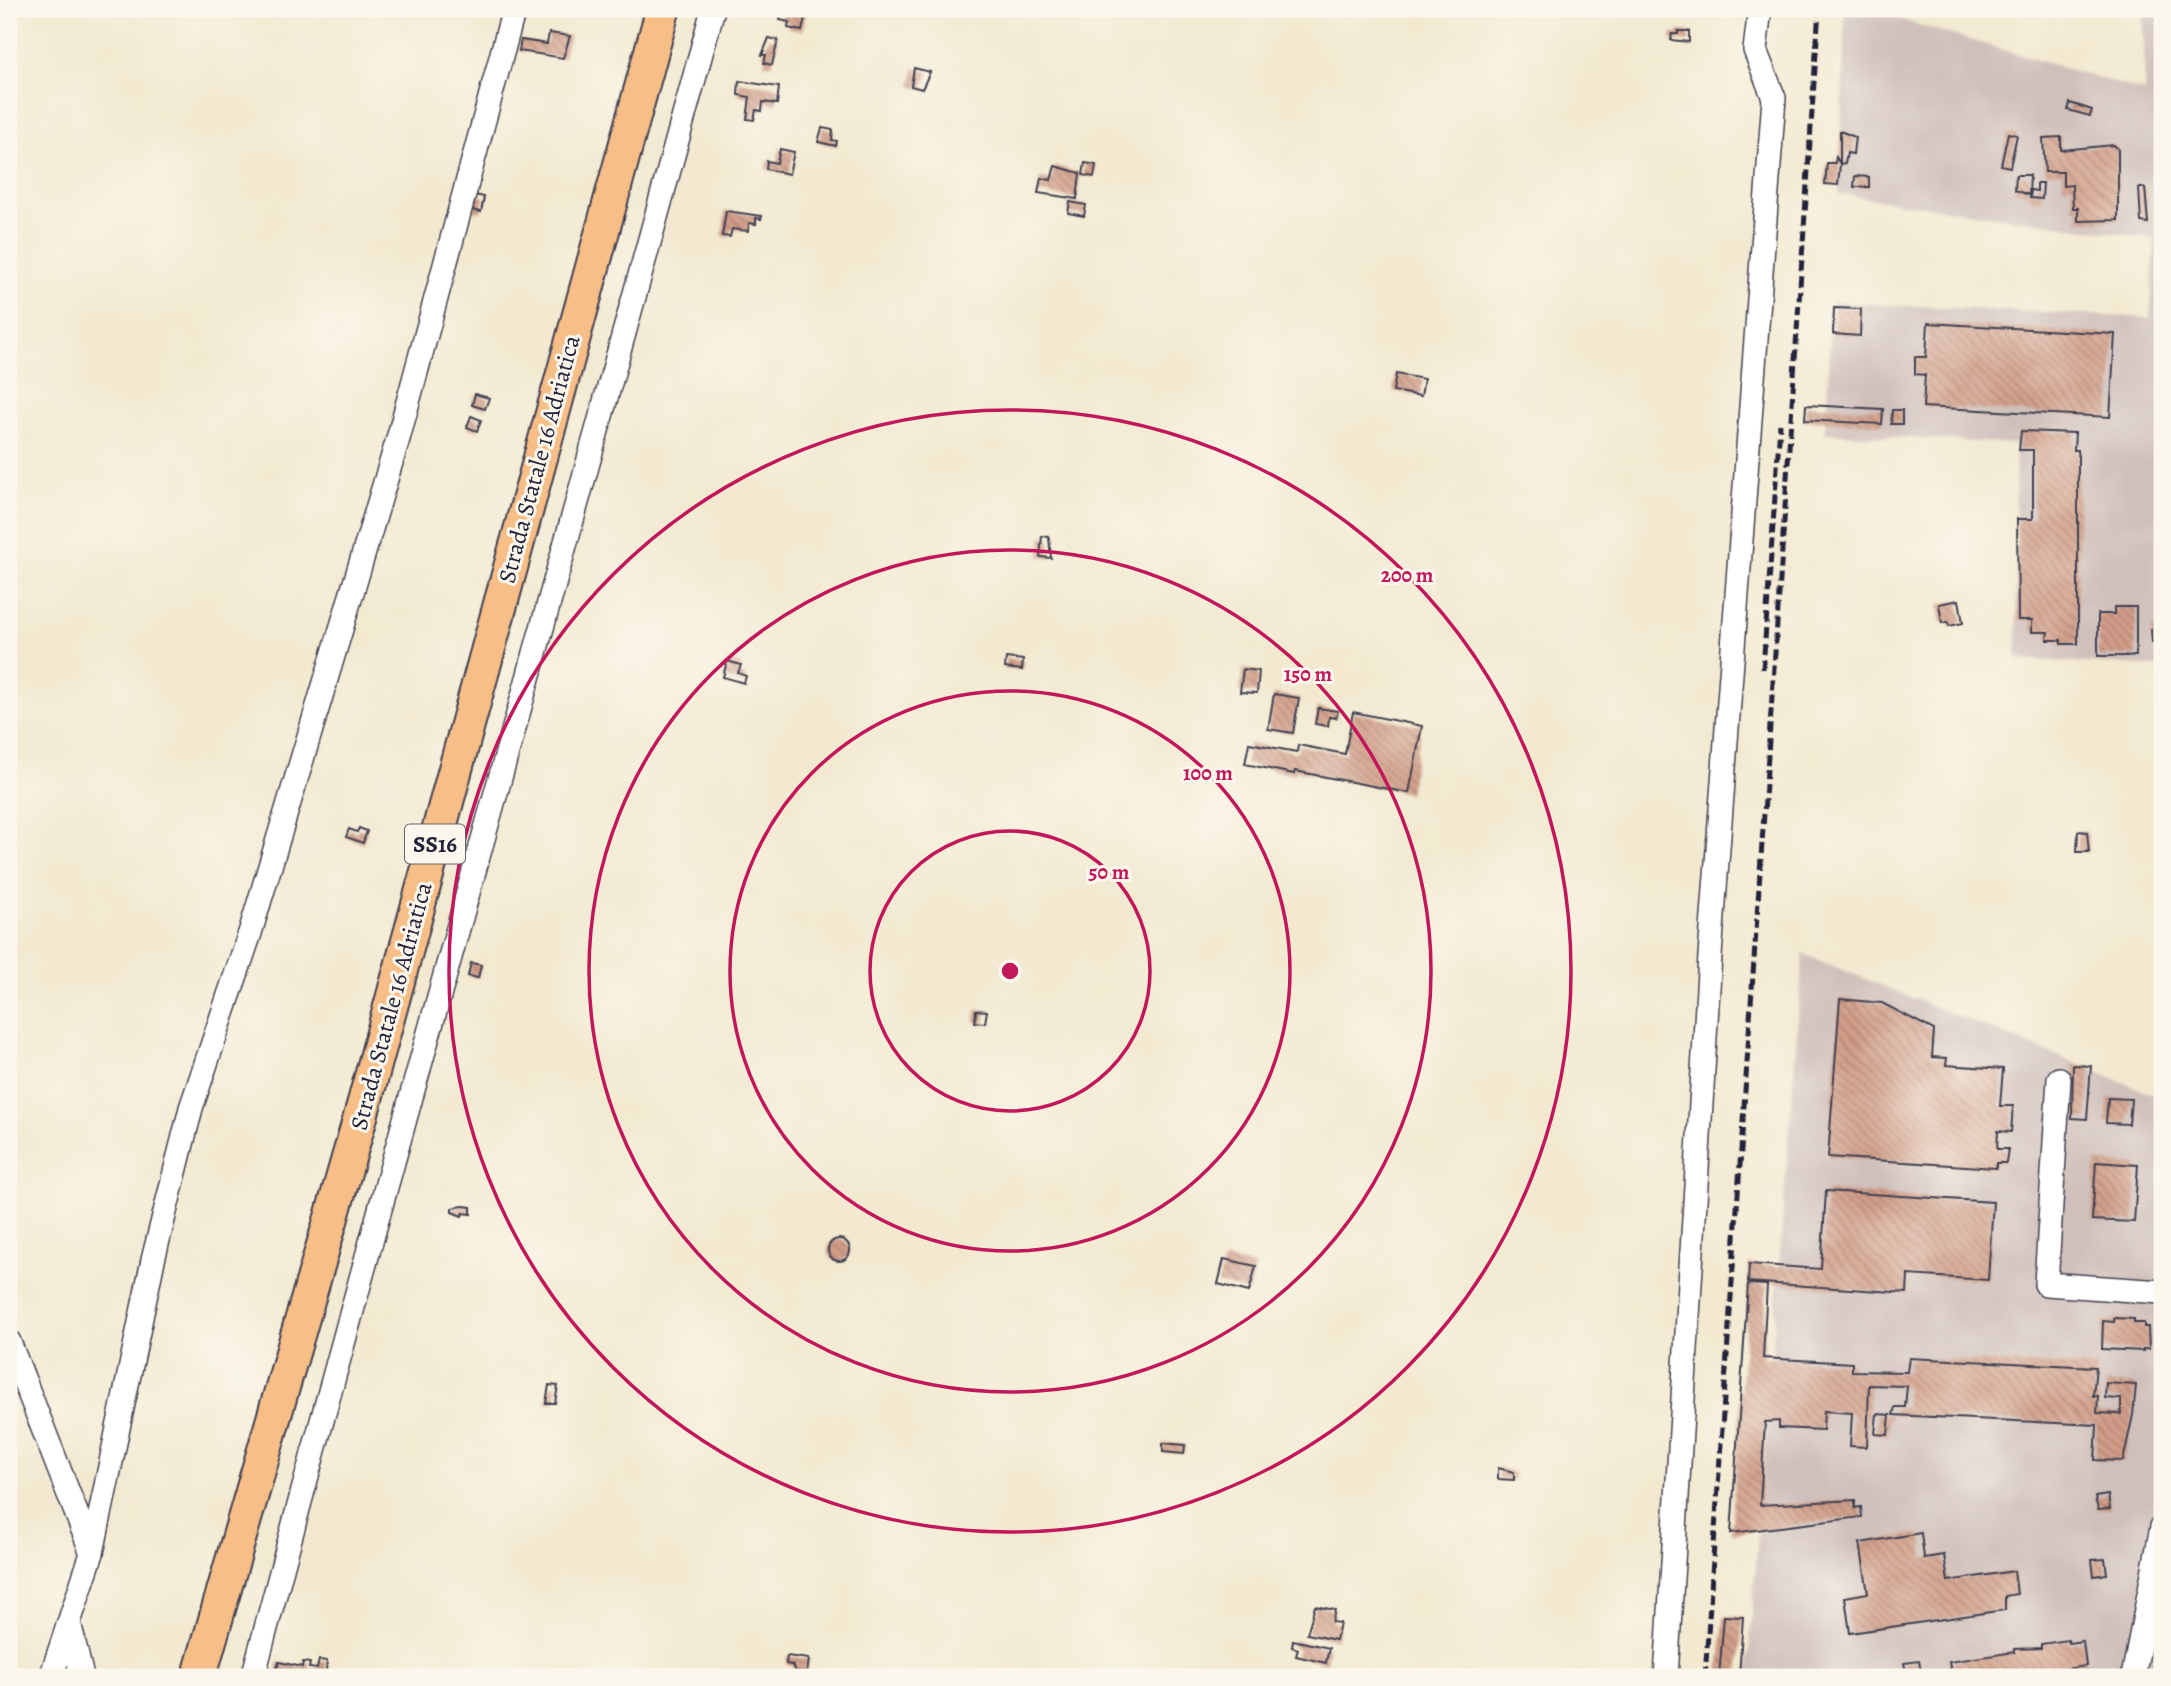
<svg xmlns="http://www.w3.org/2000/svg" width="2171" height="1686" font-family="Alegreya,serif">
<defs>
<pattern id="building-back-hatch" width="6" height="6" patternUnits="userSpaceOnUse" patternTransform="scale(1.75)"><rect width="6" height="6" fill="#d29e88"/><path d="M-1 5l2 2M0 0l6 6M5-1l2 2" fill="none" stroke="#aa8070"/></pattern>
</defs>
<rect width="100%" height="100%" fill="#fbf7ec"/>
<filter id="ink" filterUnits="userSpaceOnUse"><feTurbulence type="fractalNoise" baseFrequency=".0143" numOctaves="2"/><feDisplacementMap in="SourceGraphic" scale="14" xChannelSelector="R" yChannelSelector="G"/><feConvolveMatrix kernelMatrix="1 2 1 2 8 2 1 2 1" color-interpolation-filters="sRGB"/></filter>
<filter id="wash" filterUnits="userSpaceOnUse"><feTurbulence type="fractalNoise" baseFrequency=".00686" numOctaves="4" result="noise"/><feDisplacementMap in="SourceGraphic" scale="28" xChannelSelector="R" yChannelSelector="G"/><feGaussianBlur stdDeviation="1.57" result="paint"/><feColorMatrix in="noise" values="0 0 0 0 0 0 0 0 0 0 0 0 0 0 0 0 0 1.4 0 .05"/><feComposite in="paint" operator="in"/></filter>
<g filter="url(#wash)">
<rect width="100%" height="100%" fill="#f2e9d0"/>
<path fill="#cfc0bb" d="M1845,9H1866L2145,92L2143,9H2162V667L2017,659L2015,444L1825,433L1832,302L2150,318L2155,239L1839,194Z
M1803,954L2162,1098V1677H1747Z"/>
<g id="blocks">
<path fill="url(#building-back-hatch)" d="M782,9H807L802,31L788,28L789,22L780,20Z
M1678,31H1689V42L1671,40L1672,34H1678Z
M549,33L570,36L563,58L519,51L521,40L547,44Z
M769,38L778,40L772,65L764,63L766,55H762Z
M914,68L930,72L922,89L911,86Z
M739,81L779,87L777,104L763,102L762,111L756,110L754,120L747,119L750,97L738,95Z
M2070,103L2092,110L2090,116L2068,110Z
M822,128L833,130L832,140L837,141L836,146L818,142Z
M1840,131L1855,137L1853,154L1847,153L1845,164L1840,163Z
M2008,133L2017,135L2010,167L2001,165Z
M2061,137V150L2114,145L2118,149V220L2078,221V208H2073L2072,185L2063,186V172H2045L2043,138Z
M780,149L794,152L789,174L766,169L767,161L777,163Z
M1836,157L1840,164L1838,185L1825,184L1827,163H1835Z
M1085,163L1096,165L1094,177L1083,175Z
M1055,166L1080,173L1077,199L1038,193L1041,178L1051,180Z
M2016,175H2030L2029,195L2015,190Z
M1855,176L1869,177V187H1854Z
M2037,183H2043L2042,199L2030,198L2031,190L2037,191Z
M2139,188H2145L2148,223L2141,222Z
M475,195L484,197L481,212L472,210Z
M1070,202L1086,205L1084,216L1068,213Z
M726,211L762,216L761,219L756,218V224L749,223L748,231L732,229L730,237L722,236Z
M1834,308L1861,309L1860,336L1833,334Z
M1928,323L2115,334L2110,417L1923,407L1925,375L1915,374V357H1926Z
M1396,374L1424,379L1421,396L1393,391Z
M475,394L489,398L485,409L472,405Z
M1806,405L1883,409L1882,424L1805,420Z
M1892,410H1902V424H1891Z
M471,416L481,420L477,431L467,427Z
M2021,431L2075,433L2074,450H2078V644H2061V640H2047L2048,632H2032V620H2018L2017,519H2033V450H2019Z
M1042,536L1049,537L1051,558L1040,557Z
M1959,600L1963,623L1949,626L1948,622L1942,623L1939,604Z
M2114,607H2136V656H2098V614H2114Z
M2161,627L2162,640L2152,642L2151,629Z
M1006,658L1023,660L1022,670L1005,668Z
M727,661L741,665L738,673L746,676L744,683L723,677Z
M1243,669L1259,671L1257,693L1240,692Z
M1274,694L1299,698L1293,733L1268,729Z
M1318,708L1338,711L1336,718L1329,717L1328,726L1315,724Z
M1353,712L1422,726L1409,793L1295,771L1294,774L1245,764L1249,743L1297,752L1298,745L1345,754Z
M359,828L367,831L363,843L346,837L349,829L357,832Z
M2078,831L2087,832L2089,852H2077Z
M471,963L481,965L478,978L468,976Z
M1840,999L1882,1003L1934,1030L1932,1057L1947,1058L1946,1065L2003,1069L2000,1106H2013L2011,1132L1998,1131L1997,1149H2008L2006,1163H1996V1168L1828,1157Z
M976,1010L987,1011L985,1023L975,1022Z
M2073,1065L2091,1066L2087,1119L2072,1118Z
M2108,1098L2131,1099L2129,1124L2106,1123Z
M2096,1162L2138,1165L2134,1222L2092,1220Z
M1826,1191L1993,1202L1988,1280L1908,1275L1907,1293L1748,1282L1749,1264L1821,1269Z
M463,1206L471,1207V1214L463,1213L462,1216L452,1212V1208Z
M828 1250a11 11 0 1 1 22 0a11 11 0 1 1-22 0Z
M1224,1259L1256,1266L1249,1292L1218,1284Z
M1748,1284L1767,1285L1763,1358L1852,1363V1371L1907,1372L1909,1358L2096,1367L2093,1396H2098L2097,1413L2121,1414V1399L2105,1398L2106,1383L2136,1385L2133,1415L2123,1461L2095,1460L2097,1425L1893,1415L1895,1407H1905L1907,1386L1869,1385L1867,1447L1850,1446L1852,1413L1824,1411L1823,1430L1779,1428V1421L1765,1422L1760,1505L1855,1500V1508L1861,1507L1862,1517L1731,1533Z
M2114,1318L2134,1319V1323H2144V1327H2148L2149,1349H2143V1351L2102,1349L2103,1321L2114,1322Z
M549,1385L558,1386L555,1403H546Z
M1877,1414L1890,1415L1888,1435L1875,1434Z
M1163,1443L1185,1445L1184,1454L1163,1452Z
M1498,1468L1514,1472V1480L1498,1479Z
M2108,1495L2110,1509L2098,1510L2095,1497Z
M1921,1533L1924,1558L1944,1555L1948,1581L2014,1571L2017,1594L2005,1596V1610L1850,1633L1845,1597L1868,1593L1860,1543Z
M2105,1559L2107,1574L2094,1576L2092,1560Z
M1315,1606L1335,1610L1332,1622L1340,1623L1336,1640L1307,1634Z
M1724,1616L1743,1617L1739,1677H1719Z
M1293,1640L1329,1648L1326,1663L1296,1656L1298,1649L1292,1647Z
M2068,1640L2069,1643L2083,1641L2086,1666L2015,1677H1930L1951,1673L1949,1662L2015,1652V1649L2041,1648V1644Z
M787,1656L809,1659L807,1673L795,1671L792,1665L786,1664Z
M319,1660L327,1661L326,1671L340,1673L339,1677H305L276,1672L279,1662L302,1667L303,1662L310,1663L309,1668L317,1669Z
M1919,1661L1922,1677H1907L1904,1663Z"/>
</g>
</g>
<g filter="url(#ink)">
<use href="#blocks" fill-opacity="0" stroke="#414051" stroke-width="2"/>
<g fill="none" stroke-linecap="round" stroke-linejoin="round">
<defs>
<path id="minor" d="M2059,1079L2046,1284L2162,1292
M9,1342L92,1553L51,1677
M92,1553L153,1260L191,1108L250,933L398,439L514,9
M69,1622L82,1677
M253,1677C401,1120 562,566 713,9
M1666,1677L1710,956L1774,98L1755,50L1760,9
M2133,1677L2162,1527"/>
<path id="highway" d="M199,1677L361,1115L663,9"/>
</defs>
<use href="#minor" stroke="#414051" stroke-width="26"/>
<use href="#highway" stroke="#414051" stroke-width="37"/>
<use href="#minor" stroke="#fff" stroke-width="23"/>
<use href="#highway" stroke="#f7be87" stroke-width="33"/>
<path stroke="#22223b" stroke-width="5" stroke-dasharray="10 5" stroke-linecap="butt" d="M1763,669L1780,424
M1705,1677L1819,9"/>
</g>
</g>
<g fill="none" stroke="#c2185b" stroke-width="3.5">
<circle cx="1010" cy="971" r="140"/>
<circle cx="1010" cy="971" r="280"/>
<circle cx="1010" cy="971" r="421"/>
<circle cx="1010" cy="971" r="561"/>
</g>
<g text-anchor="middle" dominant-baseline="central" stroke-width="6" stroke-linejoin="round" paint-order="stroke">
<rect fill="#fbf7ec" stroke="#636270" stroke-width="2" x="405" y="824.5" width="60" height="39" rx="5"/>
<g font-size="23" font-weight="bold" fill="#22223b">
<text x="435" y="844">SS16</text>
</g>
<g font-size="24" fill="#22223b" stroke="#fbf7ec">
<text transform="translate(539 459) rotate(-75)">Strada Statale 16 Adriatica</text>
<text transform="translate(391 1006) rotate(-75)">Strada Statale 16 Adriatica</text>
</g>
</g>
<circle cx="1010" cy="971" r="10" fill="#c2185b" stroke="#fbf7ec" stroke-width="3.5"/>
<g font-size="21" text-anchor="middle" font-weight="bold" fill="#c2185b" stroke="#fbf7ec" stroke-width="6" stroke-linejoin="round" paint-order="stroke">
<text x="1407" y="582">200 m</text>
<text x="1308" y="681">150 m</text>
<text x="1208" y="780">100 m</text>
<text x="1109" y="879">50 m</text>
</g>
<rect width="2171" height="1686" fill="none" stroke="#fbf7ec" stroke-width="35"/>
</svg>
